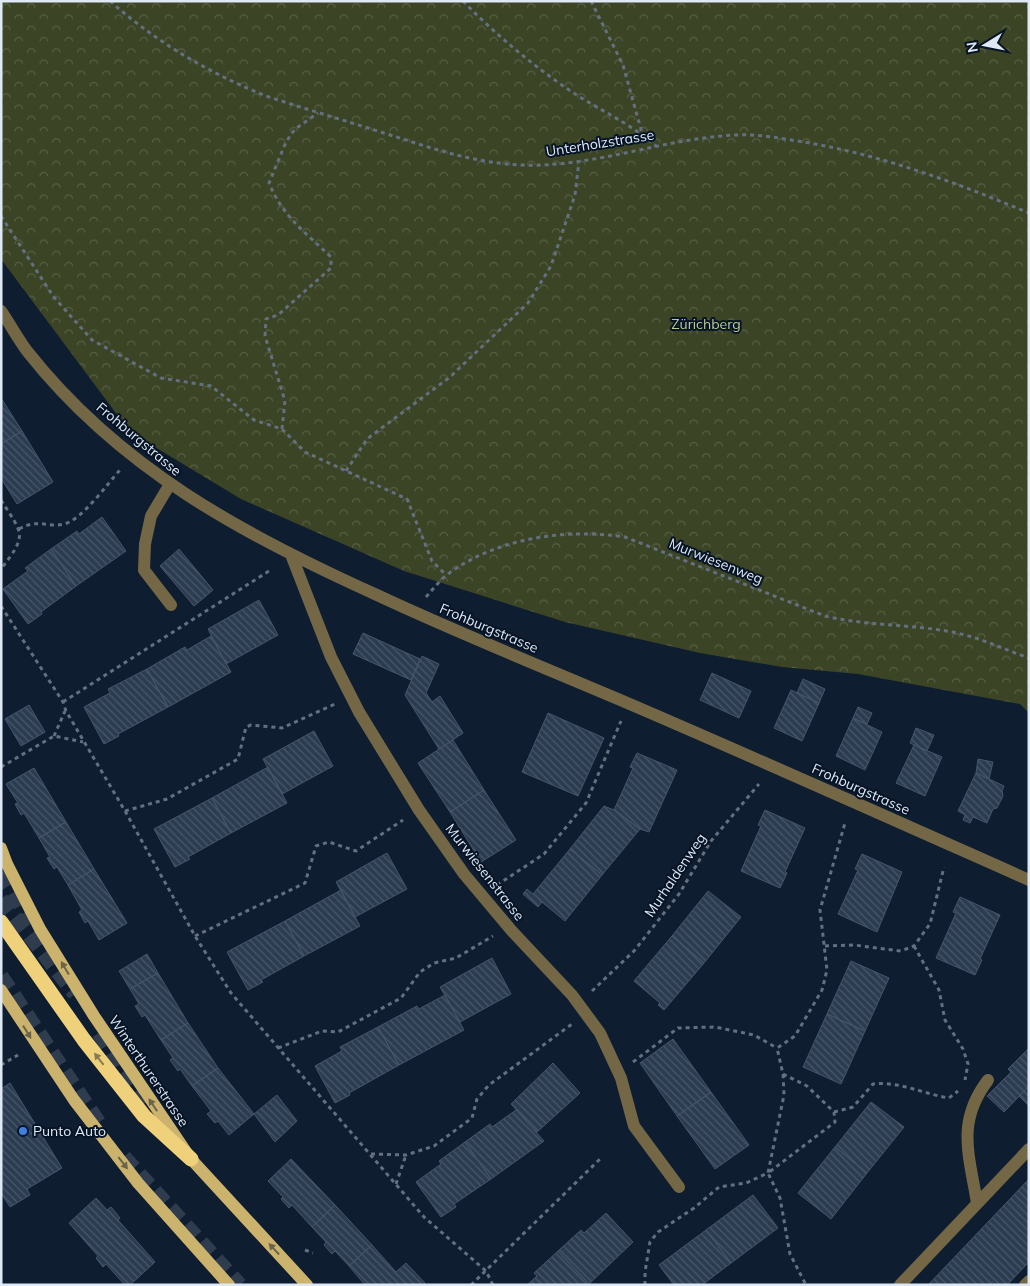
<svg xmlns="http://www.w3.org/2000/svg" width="1030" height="1286" font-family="Mulish,sans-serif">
<defs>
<pattern id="forest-crowns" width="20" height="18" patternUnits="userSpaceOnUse" patternTransform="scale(1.25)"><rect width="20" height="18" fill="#3b4425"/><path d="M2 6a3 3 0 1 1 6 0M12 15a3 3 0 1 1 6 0" fill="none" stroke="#575f45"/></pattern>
<pattern id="building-back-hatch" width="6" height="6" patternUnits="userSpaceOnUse" patternTransform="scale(1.25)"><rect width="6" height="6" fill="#2b3b50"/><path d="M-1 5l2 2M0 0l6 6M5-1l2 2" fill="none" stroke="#49576a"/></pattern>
</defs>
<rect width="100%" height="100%" fill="#0f1d30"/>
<path fill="url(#forest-crowns)" d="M1,1H1029V713L1020,704L858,674L782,667L700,653L565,622L404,571L241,499L130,432L1,259Z"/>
<path fill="url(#building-back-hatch)" stroke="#45556b" d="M1,398L22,431L1,444Z
M22,431L53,482L17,504L1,478V444Z
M102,517L126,551L76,586L51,549L77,531L79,534Z
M51,549L76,586L41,612L42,614L28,624L3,589L28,571L25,568Z
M179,549L213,590L194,606L160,566Z
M259,600L278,635L226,664L208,629Z
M363,633L420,659L411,680L353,654Z
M211,636L231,672L168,707L147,669L185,647L187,650Z
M422,656L439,664L426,693L432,702L440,696L463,733L439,749L405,695Z
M147,669L168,707L118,734L119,736L104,744L84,707L110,693L108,689Z
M712,673L751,691L739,718L700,700Z
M803,679L825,689L819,703L797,693Z
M791,690L819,703L802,741L774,728Z
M29,705L45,732L21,746L5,719Z
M858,707L872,713L867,724L853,718Z
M548,713L604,738L578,796L522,772Z
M853,718L882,732L865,770L836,756Z
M916,728L934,735L927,751L910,743Z
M314,731L333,766L282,794L263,759Z
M453,740L484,790L450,812L418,763Z
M914,745L942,757L925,796L896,783Z
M637,753L677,770L649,832L640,829L614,810L633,768L630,767Z
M978,759L993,762L989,779L976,773Z
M268,767L287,803L231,833L212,798Z
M34,768L66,822L39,838L24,813L21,815L15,804L18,803L6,784Z
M976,773L1004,786L1002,791L1003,796L997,808L993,809L987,823L973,817L970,823L963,820L965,815L958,811Z
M484,790L516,840L481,862L450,812Z
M212,798L231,833L188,857L190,859L175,867L154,829Z
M604,806L614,810L640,829L602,875L570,849Z
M765,810L805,828L785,872L787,873L780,888L741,871L761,826L758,825Z
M66,822L94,869L68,885L57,867L54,869L47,858L50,857L39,838Z
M570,849L602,875L565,921L542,902L538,907L523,894L527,889L533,894Z
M387,853L407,889L355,917L336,882Z
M862,854L902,872L877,932L838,914L858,870L855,869Z
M94,869L127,923L99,940L88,921L85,923L79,912L82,910L68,885Z
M341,890L360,926L304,956L285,921Z
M708,891L741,917L704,963L672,936Z
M960,897L1000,915L980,959L982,960L975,975L936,958L956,913L953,912Z
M285,921L304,956L261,980L263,982L248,990L227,952Z
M672,936L704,963L664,1010L658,1005L660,1003L634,981Z
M147,954L158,973L130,989L119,971Z
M492,958L511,994L460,1022L440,987Z
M851,961L889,978L865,1031L827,1014Z
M158,973L188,1023L161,1040L145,1015L142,1017L135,1006L139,1004L130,989Z
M445,995L464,1030L399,1065L378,1027L417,1006L419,1009Z
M827,1014L865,1031L841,1084L803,1067Z
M188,1023L218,1068L192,1086L180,1069L178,1071L170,1060L173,1058L161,1040Z
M378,1027L399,1065L349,1093L350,1095L335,1103L315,1066L342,1051L340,1047Z
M673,1039L711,1092L677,1116L640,1063Z
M1029,1048V1089L1027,1088L1004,1112L987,1096L1011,1072L1008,1069Z
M553,1063L580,1093L537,1132L511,1104Z
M218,1068L254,1114L229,1135L218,1121L215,1123L207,1114L211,1111L192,1086Z
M10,1083L62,1168L27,1189L30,1195L10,1207L1,1193V1089Z
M1027,1088L1029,1089V1106L1019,1096Z
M711,1092L749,1145L715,1169L677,1116Z
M277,1095L297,1121L275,1142L254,1114Z
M871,1102L904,1127L867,1173L835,1147Z
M516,1110L544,1141L491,1179L465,1142L490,1124L492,1127Z
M465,1142L491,1179L454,1204L456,1207L441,1217L416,1182L441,1164L439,1161Z
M835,1147L867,1173L831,1219L798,1193Z
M291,1159L335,1205L312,1227L292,1205L289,1208L281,1199L283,1197L268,1181Z
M1029,1179V1262L1007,1285H995L992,1282L990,1285H928Z
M753,1195L778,1228L731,1263L706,1230Z
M96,1198L107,1210L111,1207L120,1218L118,1220L155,1262L130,1285H125L106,1264L103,1267L96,1258L98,1256L69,1223Z
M335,1205L372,1245L349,1266L335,1251L332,1254L324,1245L326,1242L312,1227Z
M606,1213L633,1242L589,1284L558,1251L581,1230L584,1233Z
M706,1230L731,1263L702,1285H674L659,1265Z
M372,1245L396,1272L406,1263L425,1283L423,1285H365L349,1266Z
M558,1251L589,1284L527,1285L537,1276L534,1273Z"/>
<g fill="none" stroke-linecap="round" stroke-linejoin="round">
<path stroke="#2e3c4e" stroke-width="15" stroke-dasharray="15 8" stroke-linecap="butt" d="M1,873L31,922
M1,899L75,994
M1,976L103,1129
M99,1033L146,1109
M124,1157L240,1285"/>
<path stroke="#647080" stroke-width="3" stroke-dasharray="4 4" stroke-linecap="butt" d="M110,1C156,42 209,73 266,96C306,109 346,121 387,134C431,148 474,163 521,165C593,168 664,138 736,135C755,134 773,137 791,140C873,152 953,181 1029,213
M463,1C495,34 531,64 569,90C597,109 630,123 656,146
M591,1L623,65L642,133
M1,216L53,296L92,340L161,378L211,386L254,420L282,429L305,452L407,499L432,561L446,575
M282,429L285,401L265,336L266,319L278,315L331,268V257C305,232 283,217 269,183L286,142L295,129L318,113
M346,471L367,439L450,377L528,303L551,266L575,195L579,161
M1,500C23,535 28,534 1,569
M19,529C39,518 46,528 64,524C82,520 108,483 120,470
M426,597C433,589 440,580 448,574C497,538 565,528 625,537L825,616C867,626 910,624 952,632C979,637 1003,649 1029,658
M1,606L63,702L66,711L125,811L195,936L231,993L424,1217L486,1271L493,1285
M63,702L269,571
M54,736L65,711
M1,767L54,736L83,742
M125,811L167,799L238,759L246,727L251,725L282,728L335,704
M497,885L544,854L586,803L621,721
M195,936L305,883L316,846L329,842L356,851L403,820
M825,946L854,945L901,951L914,946L930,924L944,867
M914,946L939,990L945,1020L963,1049L968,1064L965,1080
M592,991L634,951L679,894L711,841L759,784
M278,1048L322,1031L338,1032L401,998L420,972L434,963L456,958L493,936
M633,1062L678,1028L715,1027L754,1035L777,1048
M1,1065L18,1055
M783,1074L807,1086L834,1112L835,1122L768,1173L780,1198L790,1254L806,1285
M834,1112L853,1107L873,1084C900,1081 923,1094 949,1098L958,1091
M371,1154L406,1155L434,1146L472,1118L477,1099L489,1085L572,1024
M396,1184L406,1155
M305,1250L313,1253
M471,1285L601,1158
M645,1285V1272L650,1242L658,1232L694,1208L719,1187L746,1183L768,1173L784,1095L783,1074L777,1048L795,1036L822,990L827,970L820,910L845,823"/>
<path stroke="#736746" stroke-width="12" d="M1,311C10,324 18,339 27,351C120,469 244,535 377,595C456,632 538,665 618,699C756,758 892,819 1029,880
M170,484L151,516L145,544L144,570L171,605
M292,557L331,657L359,712L419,810L464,874L511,930L572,995L600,1033L621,1078L634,1126L679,1187
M977,1203C969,1154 956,1122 988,1080
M900,1285L1029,1149
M1025,1285L1029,1281"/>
<path stroke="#ccb36d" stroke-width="12" d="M1,848L7,864L40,929L94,1016L191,1159L307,1285
M1,990L74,1100L138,1183L229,1285"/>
<path stroke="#f0d17b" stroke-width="15" d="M1,922L84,1040L144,1116L191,1159"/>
</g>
<defs><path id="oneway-solid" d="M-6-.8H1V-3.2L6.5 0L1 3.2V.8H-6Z" transform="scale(1.25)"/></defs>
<g fill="#69644a">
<use href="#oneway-solid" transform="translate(65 968) rotate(-121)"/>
<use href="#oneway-solid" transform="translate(27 1032) rotate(58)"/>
<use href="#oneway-solid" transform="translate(153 1105) rotate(-124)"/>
<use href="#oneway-solid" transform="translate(123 1163) rotate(52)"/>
<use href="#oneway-solid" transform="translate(274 1249) rotate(-133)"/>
</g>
<use fill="#877c55" href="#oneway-solid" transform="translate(99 1059) rotate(-128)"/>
<circle fill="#3f7fe0" stroke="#061426" stroke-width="2" cx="23" cy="1131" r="5"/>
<g text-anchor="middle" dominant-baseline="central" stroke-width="4" stroke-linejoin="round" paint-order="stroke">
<g font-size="14" fill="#dfe9f6" stroke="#061426">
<text transform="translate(600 143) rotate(-9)">Unterholzstrasse</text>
<text transform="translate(139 439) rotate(40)">Frohburgstrasse</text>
<text transform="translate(716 561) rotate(22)">Murwiesenweg</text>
<text transform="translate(489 628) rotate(23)">Frohburgstrasse</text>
<text transform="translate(861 789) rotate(24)">Frohburgstrasse</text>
<text transform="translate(485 872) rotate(52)">Murwiesenstrasse</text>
<text transform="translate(675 875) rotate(-56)">Murhaldenweg</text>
<text transform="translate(149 1071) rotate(56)">Winterthurerstrasse</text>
</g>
<g font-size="14" fill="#bbcc91" stroke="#061426">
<text x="706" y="324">Zürichberg</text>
</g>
<g font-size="14" fill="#dfe9f6" stroke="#061426" text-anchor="start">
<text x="33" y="1131">Punto Auto</text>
</g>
</g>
<rect width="1030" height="1286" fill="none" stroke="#dfe9f6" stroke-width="5"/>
<g transform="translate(985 45) rotate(260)" stroke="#061426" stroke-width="4" paint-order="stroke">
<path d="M0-4L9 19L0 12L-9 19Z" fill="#dfe9f6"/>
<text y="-8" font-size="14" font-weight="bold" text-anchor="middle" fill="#dfe9f6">N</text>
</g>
</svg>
